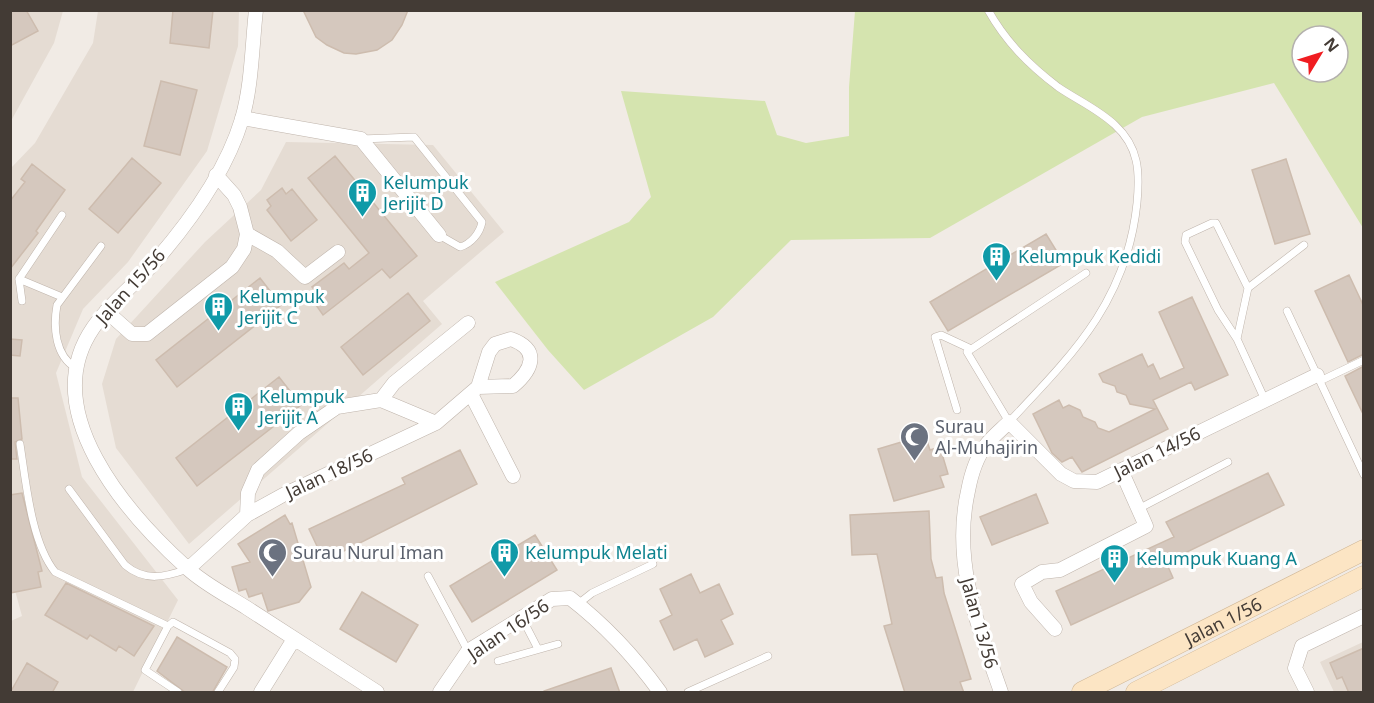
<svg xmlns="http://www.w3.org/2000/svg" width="1374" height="703" font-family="'Noto Sans',sans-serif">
<rect width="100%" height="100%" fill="#f1ebe5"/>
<path fill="#e5dcd3" d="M11,11H63L54,43L11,121Z
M98,11H239L238,46L207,151L128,262L83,309L56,373L82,477L178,600L133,692H11V621L22,616L11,576V168L35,143L93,43Z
M286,142L433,145L504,232L423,301L442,324L189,544L116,448L102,384L116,339L205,242L261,190Z
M1363,642V692H1334L1320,662Z"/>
<path fill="#d5e4af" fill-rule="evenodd" d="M855,11H1363V228L1274,83L1142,117L930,238L791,240L713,317L584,390L548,350L495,282L629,222L651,197L621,91L765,101L777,135L806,143L849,136V87ZM1302,36H1338V72H1302Z"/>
<path fill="#d5c8be" stroke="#cdbcae" stroke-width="1.5" d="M10,10H26L38,31L10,46Z
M173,10H213L209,48L170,43Z
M303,10H408L402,25L392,40L377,50L356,54L344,53L327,45L316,37Z
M161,81L197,90L180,155L144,146Z
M335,156L417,256L390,278L382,269L323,315L311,298L317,293L312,287L344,263L349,269L369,253L308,178Z
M132,158L161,183L118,233L89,209Z
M1286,159L1310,234L1275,244L1252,170Z
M32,164L65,190L36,231L38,233L10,269V201L25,182L21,179Z
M282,188L286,194L292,189L317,220L291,241L267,210L271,206L267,200Z
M1046,234L1064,263L948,331L930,302Z
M1349,275L1364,307V354L1348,362L1315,291Z
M260,278L281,305L177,387L156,360Z
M408,293L430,321L363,375L341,347Z
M1192,297L1228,375L1195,390L1191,382L1153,400L1168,429L1082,472L1072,457L1062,462L1052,453L1033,414L1059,400L1063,408L1069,405L1080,410L1083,417L1095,422L1098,428L1109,432L1155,409L1130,404L1126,395L1117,392L1115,386L1103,382L1099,374L1142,354L1148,367L1153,364L1160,379L1184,368L1159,312Z
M10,339L22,340L20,356L10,355Z
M1364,366V416L1345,376Z
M279,377L301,405L197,486L176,458Z
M10,398H18L22,439L15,442L17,459H10Z
M925,435L930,450L940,447L948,474L940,476L944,487L894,501L878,449Z
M460,450L477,484L324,561L309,529L405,484L402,478Z
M1268,473L1284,505L1166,562L1173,578L1071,625L1056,591L1174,537L1166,522Z
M22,493L42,571L38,572L41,587L10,593V495Z
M1036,494L1048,523L992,545L980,517Z
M929,511L931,559L936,578L942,577L944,593L971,679L960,682L964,693H905L884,626L892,624L877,554L852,555L850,515Z
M285,515L290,524L292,523L311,587L299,602L268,611L262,593L249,597L246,589L239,591L232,567L250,562L238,544Z
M535,535L557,570L472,622L450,586Z
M691,574L700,593L719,584L733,614L721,620L733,644L705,657L697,639L674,650L660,621L672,615L660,589Z
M66,583L154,626L134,656L119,646L116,651L90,635L87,639L45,615Z
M362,592L418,625L396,662L340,629Z
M177,637L227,667L212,693H186L157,671Z
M1364,648V693H1349L1342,677L1337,679L1330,663Z
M27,663L58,682L52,693H10Z
M611,668L620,693H544V691Z"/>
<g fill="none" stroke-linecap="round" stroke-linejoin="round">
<defs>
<path id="lane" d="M988,10C1006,42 1029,65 1058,87C1077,100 1098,109 1115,125C1139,147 1140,172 1137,203C1127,301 1073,354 1009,422L967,352L1086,273
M361,139L414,137L482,222C480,233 471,244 460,247L439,235
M19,279L62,215
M22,301L19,279L62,297
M1287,311L1364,475
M1237,339L1218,310L1185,242L1186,235L1212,223H1216L1248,288
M76,368C55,356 53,327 57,305L101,246
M1320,381L1364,360
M1265,400L1237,339L1248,288L1304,245
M957,410L935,337L941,335L969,348
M20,444C26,482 31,542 55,572L168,626
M69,489L125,565C145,582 165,577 188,569
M1140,508L1228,462
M428,576L468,651
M578,604L592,593L653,564
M522,618L538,649
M498,661L558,644
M178,692L145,670L168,626L173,622L230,653L235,659L234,667L218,692
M688,692L768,656"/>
<path id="street" d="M256,10C252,45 252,85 242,119C226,172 189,223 152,265C133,286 109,304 93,328C36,411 127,514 187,568C204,584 228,596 247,608C290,636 334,664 377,692
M242,118L361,139L439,235
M247,234L277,251L305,277L338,252
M106,311L132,334H147L232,267L244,249L247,234L240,207L234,195L216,175
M471,394L513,476
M381,400L394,383L468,323
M247,515L248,493L258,470L299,433L337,407L381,400L436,423
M188,569L247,515L283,495L436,423L478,387L489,352L495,344L511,339C541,350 532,370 513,386L478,387
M1055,629L1031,602L1022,584L1042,572L1060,570L1146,526L1121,470
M261,692L294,639
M440,692L468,651L552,599L570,598C605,625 634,656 660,692
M1001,692C978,626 952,562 968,491C971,475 976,458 986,445C993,436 1002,429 1009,422L1061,474L1074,481L1097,482L1317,375
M1307,692L1295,668L1302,646L1364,616"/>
<g id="secondary">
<path id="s1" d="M1082,692L1364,550"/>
<path d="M1136,692L1364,576"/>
</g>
</defs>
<use href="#lane" stroke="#bfb4ab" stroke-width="8"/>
<use href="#street" stroke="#bfb4ab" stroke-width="15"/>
<use href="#secondary" stroke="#d0b796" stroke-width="21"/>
<use href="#lane" stroke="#fff" stroke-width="7"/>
<use href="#street" stroke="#fff" stroke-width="14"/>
<use href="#secondary" stroke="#fce5c4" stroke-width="20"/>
</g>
<defs>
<symbol id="building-pin" viewBox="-11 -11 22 30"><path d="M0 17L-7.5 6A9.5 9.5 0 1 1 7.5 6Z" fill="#0f9aa8" stroke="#fff"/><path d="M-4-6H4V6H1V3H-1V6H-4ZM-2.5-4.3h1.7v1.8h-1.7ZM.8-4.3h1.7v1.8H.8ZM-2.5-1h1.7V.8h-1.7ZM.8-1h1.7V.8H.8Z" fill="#fff"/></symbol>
<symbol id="mosque-pin" viewBox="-11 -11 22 30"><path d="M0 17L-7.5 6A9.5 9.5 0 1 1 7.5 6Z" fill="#6b7280" stroke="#fff"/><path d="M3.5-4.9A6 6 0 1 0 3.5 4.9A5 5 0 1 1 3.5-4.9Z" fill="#fff"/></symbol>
</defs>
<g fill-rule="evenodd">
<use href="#building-pin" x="346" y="176" width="33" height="45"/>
<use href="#building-pin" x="980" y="240" width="33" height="45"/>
<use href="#building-pin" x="202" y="290" width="33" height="45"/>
<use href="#building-pin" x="222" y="390" width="33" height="45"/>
<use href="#mosque-pin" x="898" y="420" width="33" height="45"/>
<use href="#mosque-pin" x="256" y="536" width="33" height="45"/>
<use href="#building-pin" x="488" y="536" width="33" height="45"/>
<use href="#building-pin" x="1098" y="542" width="33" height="45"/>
</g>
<g text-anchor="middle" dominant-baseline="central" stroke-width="6" stroke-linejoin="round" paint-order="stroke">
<g font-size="18" fill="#0d838f" stroke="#fff" text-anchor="start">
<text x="383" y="182">Kelumpuk<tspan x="383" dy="21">Jerijit D</tspan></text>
<text x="1018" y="256">Kelumpuk Kedidi</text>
<text x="239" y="296">Kelumpuk<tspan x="239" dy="21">Jerijit C</tspan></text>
<text x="259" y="396">Kelumpuk<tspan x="259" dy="21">Jerijit A</tspan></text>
<text x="525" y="552">Kelumpuk Melati</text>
<text x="1136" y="558">Kelumpuk Kuang A</text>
</g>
<g font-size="18" fill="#433b35" stroke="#fff">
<text transform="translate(130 286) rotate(-48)">Jalan 15/56</text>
<text transform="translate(1157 452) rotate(-26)">Jalan 14/56</text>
<text transform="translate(329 473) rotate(-25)">Jalan 18/56</text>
<text stroke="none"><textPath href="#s1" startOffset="158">Jalan 1/56</textPath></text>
<text transform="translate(980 623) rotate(74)">Jalan 13/56</text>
<text transform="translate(508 629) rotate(-34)">Jalan 16/56</text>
</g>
<g font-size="18" fill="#5b616d" stroke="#fff" text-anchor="start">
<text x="935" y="426">Surau<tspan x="935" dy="21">Al-Muhajirin</tspan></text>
<text x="293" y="552">Surau Nurul Iman</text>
</g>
</g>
<rect width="1374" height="703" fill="none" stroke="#433b35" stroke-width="24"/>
<g transform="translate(1320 54) rotate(52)"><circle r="28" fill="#ffffff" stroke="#b4b1ae" stroke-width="1.5"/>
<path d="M0-4.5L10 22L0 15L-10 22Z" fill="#f01d21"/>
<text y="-9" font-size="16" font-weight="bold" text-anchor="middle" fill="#433b35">N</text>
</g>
</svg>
